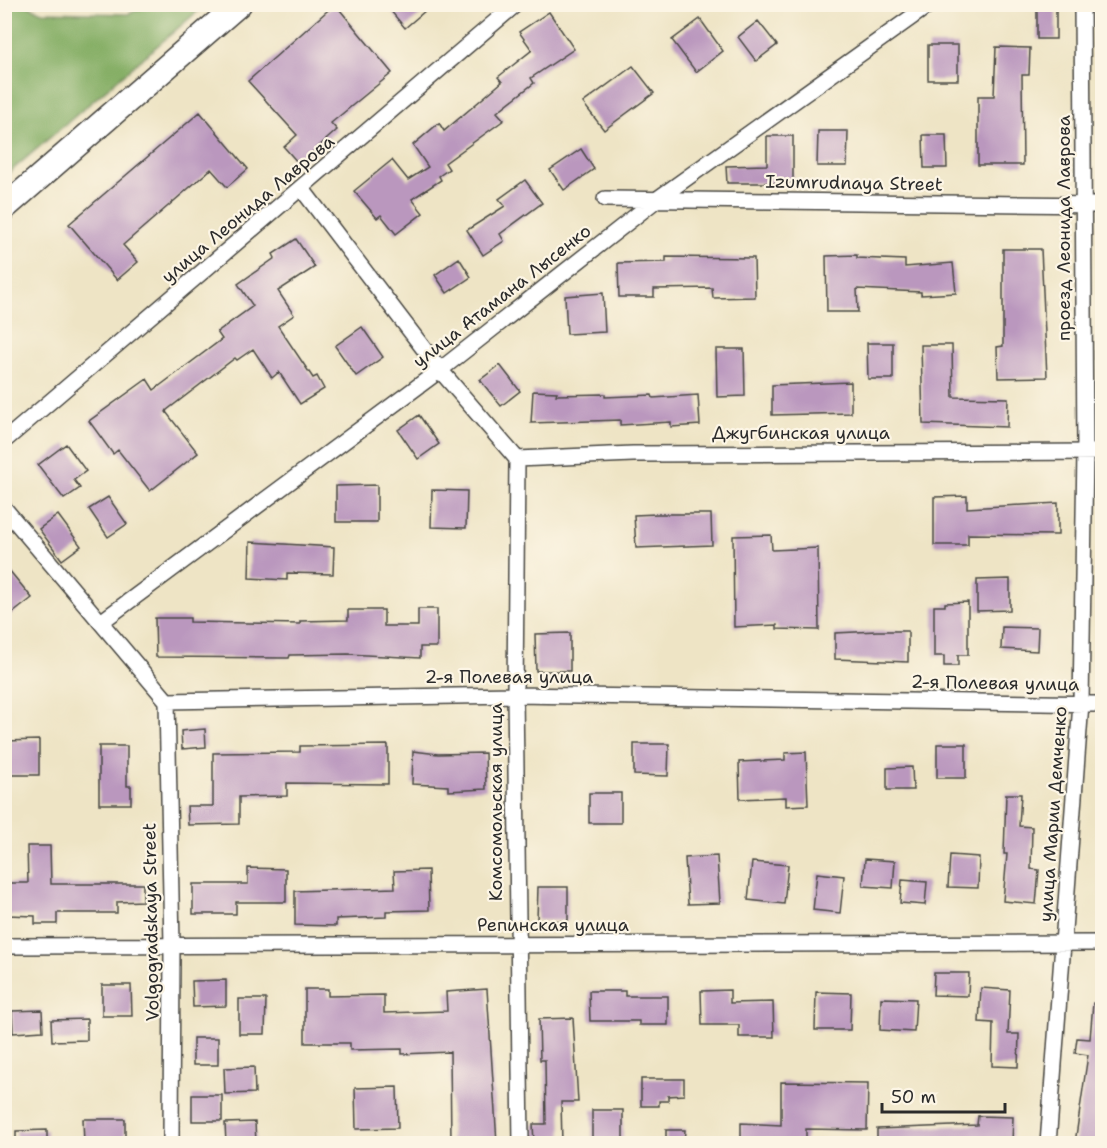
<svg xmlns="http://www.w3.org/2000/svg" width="1107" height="1148" font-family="'Shantell Sans',sans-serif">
<rect width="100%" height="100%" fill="#fcf5e5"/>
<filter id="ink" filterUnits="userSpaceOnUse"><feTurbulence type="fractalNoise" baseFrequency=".0167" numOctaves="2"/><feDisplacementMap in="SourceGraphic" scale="12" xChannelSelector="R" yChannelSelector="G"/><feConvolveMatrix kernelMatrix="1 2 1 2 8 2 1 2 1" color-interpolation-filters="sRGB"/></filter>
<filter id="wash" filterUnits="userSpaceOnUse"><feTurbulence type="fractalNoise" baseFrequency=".008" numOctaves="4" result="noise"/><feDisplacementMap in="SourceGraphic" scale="24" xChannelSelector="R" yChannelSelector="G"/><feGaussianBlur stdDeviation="1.35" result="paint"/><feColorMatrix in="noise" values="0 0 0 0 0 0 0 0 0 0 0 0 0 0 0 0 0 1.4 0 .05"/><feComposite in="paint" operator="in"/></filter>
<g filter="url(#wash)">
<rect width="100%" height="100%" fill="#eee4c5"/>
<path fill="#86af66" stroke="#586d48" stroke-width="1.5" d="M5,4L26,5L42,12L128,14L149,5H205L5,176Z"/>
<g id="blocks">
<path fill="#ba97be" d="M335,4L392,73L331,123L337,130L299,164L284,147L297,135L248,81Z
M385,4H433L405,28Z
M1037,4H1056V39H1037Z
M549,12L574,49L531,78L534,83L497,112L504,120L445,163L449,169L439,176L441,180L412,199L423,213L396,234L381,215L377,218L354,191L392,160L408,180L428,167L413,145L439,123L444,131L502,82L498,77L532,50L519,32Z
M700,19L723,51L696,72L672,40Z
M758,21L777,45L756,61L738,37Z
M928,45H958V80H928Z
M996,47L1030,48L1029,75H1022L1023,165H978V96H994Z
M633,66L654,93L604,130L583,103Z
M200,112L248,169L227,187L211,169L123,245L138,262L117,280L69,224Z
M818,131H848L847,166H817Z
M923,135H946L947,168H924Z
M767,136H793V183H727L726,166L767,165Z
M581,149L594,169L564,190L550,170Z
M525,180L542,203L500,234L504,241L483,255L467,230L505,206L499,199Z
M296,239L315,267L278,291L294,315L278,326L313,378L317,376L324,389L300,404L279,372L272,378L253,349L237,360L235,358L167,410L166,412L198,453L150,491L118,450L113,454L89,421L147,379L154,390L222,339L217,332L253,306L238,284L275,258L273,254Z
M1003,249H1041L1047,377L998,378L997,347L1003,346Z
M857,255V258L905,260V267L953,263L956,293L921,295V292L857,289L858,312H827L826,256Z
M666,257L754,258L755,297L713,298L712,288L654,289V297H619L618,263L666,262Z
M459,258L471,277L447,293L435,275Z
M603,293L605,332L567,334L565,296Z
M362,327L383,357L356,376L335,346Z
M867,343H893V379H868Z
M921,345H952L953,397L1008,398L1007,427L923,424Z
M716,349H744L745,396L717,397Z
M500,365L520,391L501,406L480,380Z
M851,382V413L772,415V385Z
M533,391L557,392L556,395L605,394V397L652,395L653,398L698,395L700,425L671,427V422L620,425V420L531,423Z
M419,415L439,444L418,459L398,430Z
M66,444L86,471L74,480L80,488L64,499L38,465Z
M377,485V522H336V486Z
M432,490L467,491L466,528L431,527Z
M967,496V508L1058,503V535L968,534V545H934V497Z
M108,497L127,524L108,537L89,509Z
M657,514H711L712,545L636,548L634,515Z
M58,515L81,546L62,560L39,529Z
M771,535L772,550L818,548L819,630L777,629V625L734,627L733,536Z
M250,542L334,547L333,574L287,573V580L249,578Z
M4,564L32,598L4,620Z
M1010,579V610L977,611V580Z
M968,602V655H958V666H944V656H934V606H945V603Z
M418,609H437V647H420V658L348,654L290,655L289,658L156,657L155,618H190V622L300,624V621L348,620V610H384V626H418Z
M1002,627L1038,628L1037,651L1001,649Z
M877,631H908V662L835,659V633Z
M570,633V671H536L535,634Z
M205,729L206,747L182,749L181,731Z
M39,740V775H6V741Z
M634,744H669L668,776L634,775Z
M937,744H966V778H937Z
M388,745V784L287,783V796L239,797V824L188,825L187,806H213V753L300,752V746Z
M99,746H127V786H131V804H99Z
M413,751L438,754L485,753L486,789L448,791V786L412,784Z
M806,752L808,805L786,806V797L740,799L739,762L785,760V753Z
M912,767L913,790H887V768Z
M589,793H621V823H589Z
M1006,794H1021L1019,826L1032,827L1031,869L1039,870L1036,904L1003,901L1007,854H1004Z
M27,846H50L51,884H143V901L117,902V913H57V924H35V916L7,915L8,883H28Z
M950,855L979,857L978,888L948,887Z
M717,856L720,903L688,904L685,858Z
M865,859L895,861L893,888L863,886Z
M752,862L788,865L784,904L748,900Z
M248,868L286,869V902H236V914H193V884H248Z
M428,870L429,910L386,911V917L336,919V926L295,925V891L395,888L394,871Z
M817,873L844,876L840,913L813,910Z
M902,880L927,882L925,905L900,903Z
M538,887H568V921L537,920Z
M934,973H969L968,996L933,995Z
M226,980V1006L193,1007L192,981Z
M102,985H131L132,1016H102Z
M981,988L1010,990L1008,1034H1019L1018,1067L992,1066L993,1023L979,1022Z
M305,989H328V996L384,995V1013L447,1011L446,992L487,989L497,1143H451L450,1052L402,1054V1049L350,1050V1043H305Z
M730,990V1003L773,1002L774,1037H739V1025H702L701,991Z
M589,991H625V996H668V1025H639V1021H590Z
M816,992L851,993L850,1030H815Z
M881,998L916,999L914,1032L880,1030Z
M239,999H266L265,1034H239Z
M1093,1003L1102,1004V1143H1075L1088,1055L1075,1053L1077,1038L1090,1039Z
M42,1010L43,1031L13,1033L12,1011Z
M573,1018L578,1102H561L562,1143H534L533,1124H546L545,1060H540L539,1019Z
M87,1019V1040L52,1041L51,1020Z
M193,1038H218V1065H193Z
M254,1067L255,1093L225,1094L224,1068Z
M641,1079H684V1095L668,1096V1101H659V1106H641Z
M781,1082L868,1083L867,1130L806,1129V1143H741V1123L781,1125Z
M397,1087L398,1128L356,1129L355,1088Z
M192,1095H222V1121H192Z
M592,1110H623V1143H592Z
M978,1116L1013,1117L1012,1143H877V1129L977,1125Z
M83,1119H125V1143H84Z
M255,1122L256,1143H226L225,1123Z
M47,1130V1143H16V1131Z
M666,1130H685L684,1143H666Z"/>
</g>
</g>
<g filter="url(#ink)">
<use href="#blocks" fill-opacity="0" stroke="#484742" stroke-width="1.5"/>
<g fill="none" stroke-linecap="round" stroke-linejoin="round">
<defs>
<path id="street" d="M302,189L440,370L517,459
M605,199L1102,205
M4,441L516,4
M517,459L515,695L521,1144
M517,459L633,454L1102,452
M4,508L167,701L515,695L1102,704
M101,622L440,370L656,200L930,4
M167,701L172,945L171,1144
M4,946L1102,943
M1048,1144L1081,703L1085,452L1082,4"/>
<path id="primary" d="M4,208L239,4"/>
</defs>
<use href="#street" stroke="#484742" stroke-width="18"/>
<use href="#primary" stroke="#484742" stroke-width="27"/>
<use href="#street" stroke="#fff" stroke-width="15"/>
<use href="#primary" stroke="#fff" stroke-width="24"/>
</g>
</g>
<g text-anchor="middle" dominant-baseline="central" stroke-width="4.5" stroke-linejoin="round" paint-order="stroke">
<g font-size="18" fill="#2b2b2b" stroke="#fcf5e5">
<text transform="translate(854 183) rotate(1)">Izumrudnaya Street</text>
<text transform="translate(248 209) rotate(-40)">улица Леонида Лаврова</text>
<text transform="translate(1064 228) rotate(-90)">проезд Леонида Лаврова</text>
<text transform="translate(502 296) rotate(-38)">улица Атамана Лысенко</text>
<text x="801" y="433">Джугбинская улица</text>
<text x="509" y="677">2-я Полевая улица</text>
<text transform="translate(995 683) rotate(1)">2-я Полевая улица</text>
<text transform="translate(496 802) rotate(-90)">Комсомольская улица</text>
<text transform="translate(1053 814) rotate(-86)">улица Марии Демченко</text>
<text transform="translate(151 922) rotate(-91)">Volgogradskaya Street</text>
<text x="553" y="925">Репинская улица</text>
</g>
</g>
<rect width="1107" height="1148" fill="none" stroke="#fcf5e5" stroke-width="24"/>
<path d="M882 1103v9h123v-9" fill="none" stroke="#2b2b2b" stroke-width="3"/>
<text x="891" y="1103" font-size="18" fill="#2b2b2b" stroke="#fcf5e5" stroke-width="4.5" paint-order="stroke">50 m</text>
</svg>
